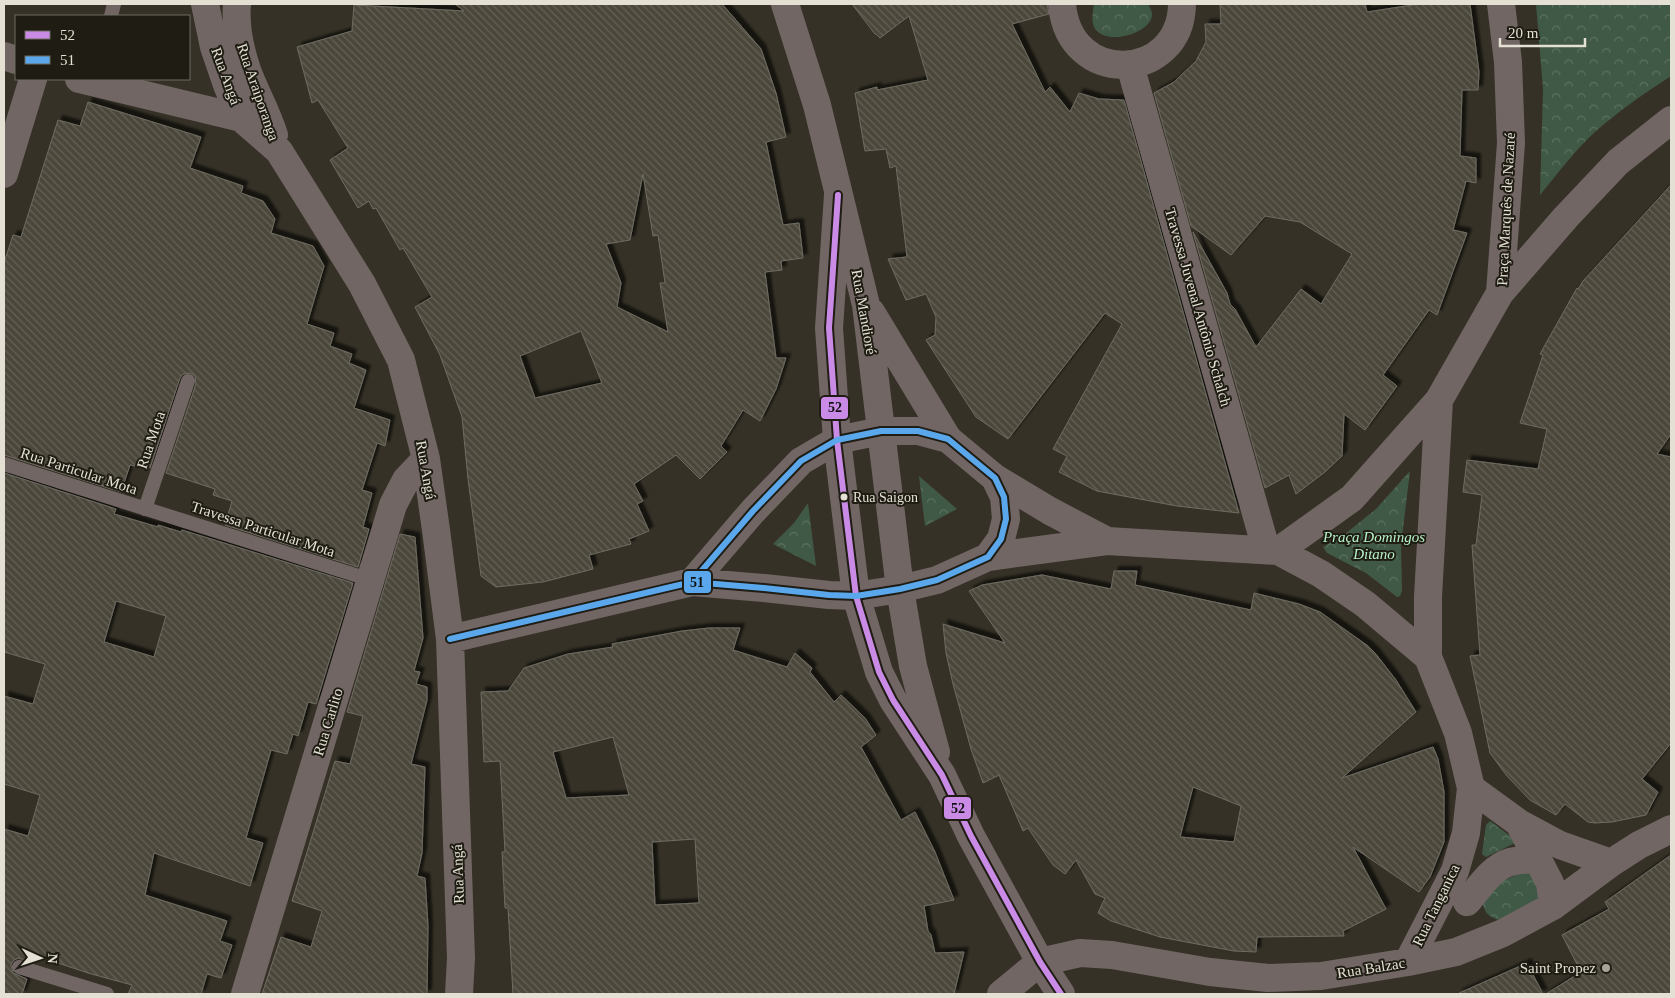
<svg xmlns="http://www.w3.org/2000/svg" width="1675" height="998" font-family="Georgia,serif">
<defs>
<pattern id="park-crowns" width="20" height="18" patternUnits="userSpaceOnUse" patternTransform="scale(1.25)"><rect width="20" height="18" fill="#405946"/><path d="M2 6a3 3 0 1 1 6 0M12 15a3 3 0 1 1 6 0" fill="none" stroke="#5b7160"/></pattern>
<pattern id="building-back-hatch" width="6" height="6" patternUnits="userSpaceOnUse" patternTransform="scale(1.25)"><rect width="6" height="6" fill="#4b473b"/><path d="M-1 5l2 2M0 0l6 6M5-1l2 2" fill="none" stroke="#656156"/></pattern>
<filter id="shadow"><feDropShadow dx="4.5" dy="-4.5" stdDeviation="1" flood-color="#0009"/></filter>
</defs>
<rect width="100%" height="100%" fill="#353126"/>
<path fill="url(#park-crowns)" d="M1094,4H1148C1150,7 1152,11 1152,15C1151,34 1104,47 1094,27C1091,20 1093,11 1094,4Z
M1536,4H1671V76C1645,93 1620,110 1596,131C1575,150 1558,173 1540,195L1543,89Z
M1410,471L1401,545L1402,591L1400,596L1397,597L1366,573L1327,553L1323,547L1345,534L1376,509Z
M919,476L957,509L925,526Z
M808,503L816,566L773,544L794,523Z
M1490,821L1513,838L1515,843L1486,857L1482,854L1486,825Z
M1532,868L1549,895L1499,920C1487,916 1484,912 1482,899L1493,885Z"/>
<path fill="url(#building-back-hatch)" stroke="#6f6c63" fill-rule="evenodd" filter="url(#shadow)" d="M455,4H722L761,49L776,93L786,137L766,142L783,225L799,223L803,258L781,261L782,270L765,272L776,358H786L776,389L760,421L743,410L721,446L727,452L700,479L676,455L634,484L643,501L637,504L649,531L629,539L631,544L589,555L593,569L543,582L496,587L481,576L468,479L462,417L440,355L415,307L432,297L403,248L400,250L376,208L373,209L369,201L358,208L330,160L348,148L318,100L312,103L297,47L352,31L354,5L464,11ZM643,174L653,236L658,235L665,283H660L668,332L617,307L621,283L606,244L630,240ZM581,331L602,383L535,398L520,356Z
M852,4H1047L1049,14L1012,24L1045,92L1050,87L1070,112L1079,93L1099,99L1124,100L1239,513L1177,506L1097,491L1059,472L1067,456L1053,449L1122,324L1105,313L1008,439L976,417L926,340L935,335L936,317L926,294L906,300L888,259L907,257L896,166L890,168L886,149L865,151L855,93L877,87V90L928,80L909,16L880,38L876,34H875Z
M1220,4H1365L1367,12L1419,4H1470L1479,72L1478,90H1462L1460,156L1476,158V183L1466,181L1453,230L1467,233L1437,315L1429,310L1383,375L1397,386L1365,430L1344,414L1342,456L1325,472L1296,494L1289,475L1265,488L1193,232L1227,293L1230,304L1235,309L1256,347L1301,289L1321,304L1352,254L1300,222L1265,216L1231,255L1191,226L1154,93L1174,82L1196,61L1206,42L1205,24H1221Z
M88,102L201,137L190,168L243,186L241,193L263,201L275,219L271,233L313,246L324,266L307,324L334,333L330,346L352,354L349,363L366,370L354,408L390,420L385,446L377,443L362,490L372,493L363,527L369,529L358,567L225,525L232,501L213,495L215,489L166,473L196,384L195,376L190,373L183,374L180,378L150,468L140,465L139,467L130,465L121,492L4,455V263L13,235L21,237L58,120L80,126Z
M1671,185V434L1657,454L1671,457V743L1642,779L1658,792L1646,815L1612,822L1595,823L1588,822L1565,804L1556,815L1530,800L1507,776L1490,753L1470,656L1480,655L1472,545H1476L1482,495L1463,492L1467,460L1538,469L1547,429L1520,423L1543,355L1540,354L1577,288L1578,289L1583,281Z
M4,473L116,509L114,514L158,527V525L181,532L182,530L353,583L316,704L308,702L298,736L293,734L287,754L271,750L246,838L263,843L250,886L154,853L145,895L227,921L220,941L232,945L221,978L207,974L201,994H128L132,985L88,973L34,955L32,962L18,958L13,961L11,965L13,973L27,979L22,994H4V829L28,836L40,795L4,784V696L33,704L45,664L4,652ZM116,601L166,616L154,657L104,642Z
M400,534L415,537L423,638L414,671L420,672L416,684L427,687V700L411,764L425,767L422,853L417,876L425,878L428,926L427,994H262L281,937L311,947L322,911L292,901L335,761L350,764L363,716L347,712Z
M1114,571H1137L1135,585L1251,610L1254,593L1299,604L1320,612L1368,646L1375,653L1396,680L1416,712L1342,778L1433,747L1438,759L1444,792V842L1430,877L1419,892L1353,847L1386,909L1343,931L1344,936L1257,937L1256,952L1234,951L1160,937L1111,921L1098,913L1105,898L1095,894L1076,860L1065,874L1053,865L1028,828L1023,831L999,775L983,783L971,749L953,684L946,653L943,624L1005,643L969,591L982,585L1042,575L1111,589ZM1193,787L1241,806L1234,842L1180,837Z
M709,628H740L733,650L787,667L795,653L812,668L810,672L834,702L841,695L865,718L876,735L861,747L901,820L915,812L935,852L954,900L924,906L928,931L931,935L935,953L964,952L954,994H513L508,908H505L502,852H505L500,761L484,762L481,692L508,691L524,668L568,654L613,647L612,644L682,631ZM613,737L629,795L566,798L553,752ZM695,839L699,903L655,905L652,842Z
M1671,855V994H1546L1581,972L1562,935L1609,909L1605,902Z
M1527,963L1543,994H1457Z"/>
<g fill="none" stroke-linecap="round" stroke-linejoin="round">
<path stroke="#726665" stroke-width="14" d="M111,16L114,4
M4,464L371,580
M145,509L188,381
M19,967L107,994"/>
<path stroke="#726665" stroke-width="28" d="M205,4L214,47L227,85L241,118L279,151L362,284L401,360L426,459L436,530L450,639L461,958L459,994
M237,4C235,26 240,49 247,70C255,92 267,112 274,135
M1062,4C1069,88 1181,82 1182,4
M4,56L16,60
M1130,65L1266,549
M79,79L241,118H253
M4,174L33,79
M1500,293L1511,143L1508,62L1501,4
M995,478L1050,511L1107,541
M1278,551L1352,498L1439,400L1500,293L1566,217L1618,162L1671,120
M988,557L1107,541L1278,551L1321,574L1365,604L1428,657
M450,639L692,582L764,588L829,595L856,596L900,589L937,580L988,557L1001,539L1006,519L1004,497L995,478L948,439L918,431H881L837,440L801,461L753,511L692,582
M1471,788L1519,823L1560,845L1611,863
M1519,823L1550,883L1553,906
M1467,902C1479,888 1492,867 1510,862C1519,860 1529,859 1538,859
M1408,962L1455,871L1466,833L1471,788L1458,733L1428,657V597L1439,400
M245,994L393,505L406,480L426,459
M1001,994L1040,962L1080,953L1112,955L1210,972L1268,978L1321,976L1408,962L1456,952L1503,933L1553,906L1611,863L1639,845L1671,829"/>
<path stroke="#726665" stroke-width="28" d="M785,4L817,105L866,305L900,589L913,666L936,752
M838,195L829,328L837,440L856,596L879,672L893,700L942,775L971,836L1040,962L1061,994
M871,312L948,439"/>
<defs>
<path id="bus-1" d="M838,195L829,328L837,440L856,596L879,672L893,700L942,775L971,836L1040,962L1061,994"/>
<path id="bus-2" d="M450,639L692,582L764,588L829,595L856,596L900,589L937,580L988,557L1001,539L1006,519L1004,497L995,478L948,439L918,431H881L837,440L801,461L753,511L692,582"/>
</defs>
<use href="#bus-1" stroke="#1f1c13" stroke-width="10"/>
<use href="#bus-2" stroke="#1f1c13" stroke-width="10"/>
<use href="#bus-1" stroke="#ca8be6" stroke-width="6"/>
<use href="#bus-2" stroke="#5aa8eb" stroke-width="6"/>
</g>
<circle fill="#e4e0d4" stroke="#1f1c13" stroke-width="2" cx="844" cy="497" r="4.5"/>
<circle fill="#a7a397" stroke="#1f1c13" stroke-width="2" cx="1606" cy="968" r="5"/>
<g text-anchor="middle" dominant-baseline="central" stroke-width="4" stroke-linejoin="round" paint-order="stroke">
<g font-size="14" fill="#e4e0d4" stroke="#1f1c13" text-anchor="start">
<text x="853" y="497">Rua Saigon</text>
</g>
<g font-size="15" fill="#e4e0d4" stroke="#1f1c13">
<text transform="translate(226 76) rotate(70)">Rua Angá</text>
<text transform="translate(258 92) rotate(71)">Rua Araiporanga</text>
<text transform="translate(1506 209) rotate(-87)">Praça Marquês de Nazaré</text>
<text transform="translate(1198 307) rotate(74)">Travessa Juvenal Antônio Schalch</text>
<text transform="translate(864 312) rotate(80)">Rua Mandioré</text>
<text transform="translate(151 440) rotate(-71)">Rua Mota</text>
<text transform="translate(426 470) rotate(80)">Rua Angá</text>
<text transform="translate(79 471) rotate(18)">Rua Particular Mota</text>
<text transform="translate(263 529) rotate(18)">Travessa Particular Mota</text>
<text transform="translate(328 722) rotate(-73)">Rua Carlito</text>
<text transform="translate(458 874) rotate(-92)">Rua Angá</text>
<text transform="translate(1436 905) rotate(-64)">Rua Tanganica</text>
<text transform="translate(1371 968) rotate(-9)">Rua Balzac</text>
</g>
<g font-size="15" font-style="italic" fill="#b5f2c7" stroke="#1f1c13">
<text x="1374" y="537">Praça Domingos<tspan x="1374" dy="17">Ditano</tspan></text>
</g>
<g font-size="15" fill="#e4e0d4" stroke="#1f1c13" text-anchor="end">
<text x="1596" y="968">Saint Propez</text>
</g>
</g>
<g stroke="#1f1c13" stroke-width="2">
<rect x="820" y="396" width="29" height="24" rx="5" fill="#ca8be6"/>
<rect x="683" y="570" width="29" height="24" rx="5" fill="#5aa8eb"/>
<rect x="943" y="796" width="29" height="24" rx="5" fill="#ca8be6"/>
</g>
<g font-size="14" text-anchor="middle" font-weight="bold" fill="#111">
<text x="835" y="412">52</text>
<text x="697" y="587">51</text>
<text x="958" y="813">52</text>
</g>
<rect width="1675" height="998" fill="none" stroke="#e4e0d4" stroke-width="10"/>
<rect x="15" y="15" width="175" height="65" fill="#1f1c13" stroke="#6e6a60"/>
<rect x="25" y="31" width="25" height="8" fill="#ca8be6" stroke="#6e6a60"/>
<text x="60" y="40" font-size="15" fill="#e4e0d4">52</text>
<rect x="25" y="56" width="25" height="8" fill="#5aa8eb" stroke="#6e6a60"/>
<text x="60" y="65" font-size="15" fill="#e4e0d4">51</text>
<g transform="translate(40 958) rotate(93)" stroke="#1f1c13" stroke-width="4" paint-order="stroke">
<path d="M0-4L9 19L0 12L-9 19Z" fill="#e4e0d4"/>
<text y="-8" font-size="14" font-weight="bold" text-anchor="middle" fill="#e4e0d4">N</text>
</g>
<path d="M1500 38v8h85v-8" fill="none" stroke="#e4e0d4" stroke-width="2.5"/>
<text x="1508" y="38" font-size="15" fill="#e4e0d4" stroke="#1f1c13" stroke-width="4" paint-order="stroke">20 m</text>
</svg>
